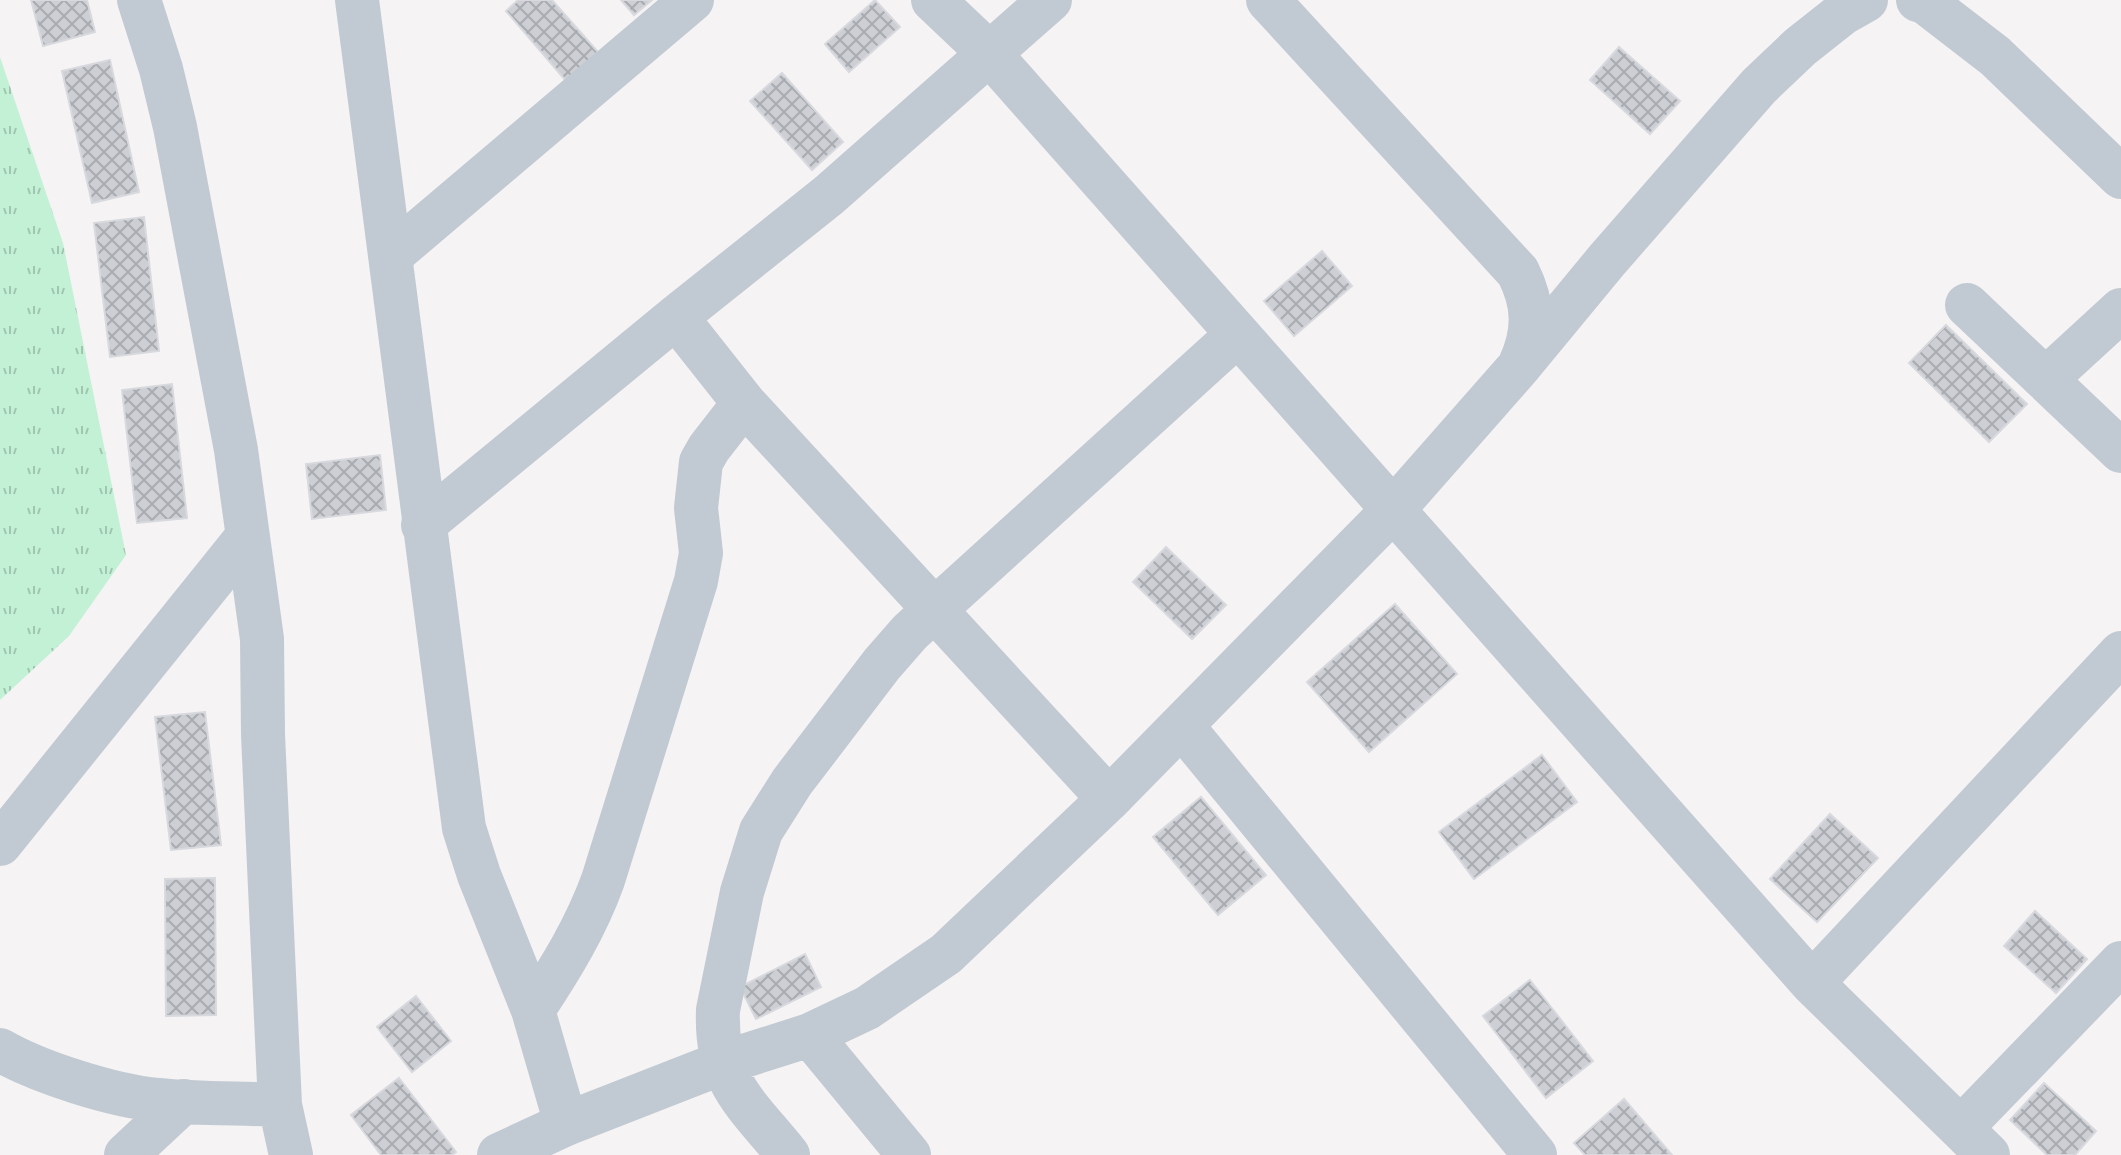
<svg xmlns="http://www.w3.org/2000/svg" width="2121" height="1155" font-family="'Alegreya Sans',sans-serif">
<defs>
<pattern id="grass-tufts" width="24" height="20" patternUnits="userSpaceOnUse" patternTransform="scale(2)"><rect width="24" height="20" fill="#c3f1d5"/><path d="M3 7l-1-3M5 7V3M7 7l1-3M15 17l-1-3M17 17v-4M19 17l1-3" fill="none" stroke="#a0c6b0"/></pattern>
<pattern id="building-cross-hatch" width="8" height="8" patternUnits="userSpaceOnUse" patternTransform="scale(2)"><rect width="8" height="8" fill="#cdcfd5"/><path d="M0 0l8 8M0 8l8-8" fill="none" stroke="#a8abb0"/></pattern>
</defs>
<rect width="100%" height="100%" fill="#f5f3f3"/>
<path fill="url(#grass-tufts)" d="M0,57L63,243L126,555L69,636L0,700Z"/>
<path fill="url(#building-cross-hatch)" stroke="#d7d9de" stroke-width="2" d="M31,0H87L95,32L43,46Z
M518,0H552L598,52L566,81L506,11Z
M621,0H652L634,15Z
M875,0L900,27L849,72L825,44Z
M1619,47L1680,101L1650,134L1590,80Z
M110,60L139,192L92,203L62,71Z
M782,73L843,142L812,170L750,101Z
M144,217L159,351L110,357L94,223Z
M1322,251L1352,286L1294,336L1264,301Z
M1946,325L2027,404L1989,442L1909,363Z
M172,384L187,518L137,523L122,390Z
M380,455L386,510L312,519L306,464Z
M1166,547L1226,605L1192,639L1133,582Z
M1395,604L1457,674L1369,752L1307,682Z
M205,712L221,845L171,850L155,717Z
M1542,755L1577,802L1474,879L1439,832Z
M1201,797L1266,875L1218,915L1153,837Z
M1830,814L1878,858L1817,922L1770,879Z
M215,878L216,1015L166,1016L165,879Z
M2035,911L2087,959L2056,993L2004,946Z
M805,954L821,987L756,1019L740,987Z
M1530,980L1593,1061L1546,1098L1483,1016Z
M416,996L451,1041L412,1072L377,1027Z
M399,1078L456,1152L452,1155H381L351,1115Z
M2044,1083L2096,1131L2075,1155H2047L2010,1120Z
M1624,1099L1672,1155H1585L1574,1143Z"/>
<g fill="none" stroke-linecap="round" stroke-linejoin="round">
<path stroke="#c1cad2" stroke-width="44" d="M139,0L161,69L175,127L236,450L262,639L263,735L280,1105L291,1155
M357,0L464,828L479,875L533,1010L566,1124
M933,0L989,53L1812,983L1988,1155
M1268,0L1518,272C1534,304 1535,331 1520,364
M1918,0L1925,2L1995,56L2121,177
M390,256L692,0
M1967,305L2121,451
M676,317L744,403L1109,799
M2047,378L2121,310
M423,525L676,317L829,195L1050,0
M1182,726L1535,1155
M0,844L247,537
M1812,983L2121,653
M533,1010C561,968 586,927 603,880L696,581L701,553L696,508L701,462L709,448L744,403
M810,1035L909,1155
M0,1050C38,1072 113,1096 158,1100C198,1104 240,1103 280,1105
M1961,1128L2121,963
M126,1155L184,1101
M499,1155L566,1124L722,1063L810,1035L867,1008L946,954L1109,799L1392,511L1517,369L1607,260L1759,86L1800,47L1843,13L1866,0
M788,1155C746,1103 715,1082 718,1010L742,892L761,831L792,782L882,664L910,632L1237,335"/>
</g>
</svg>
